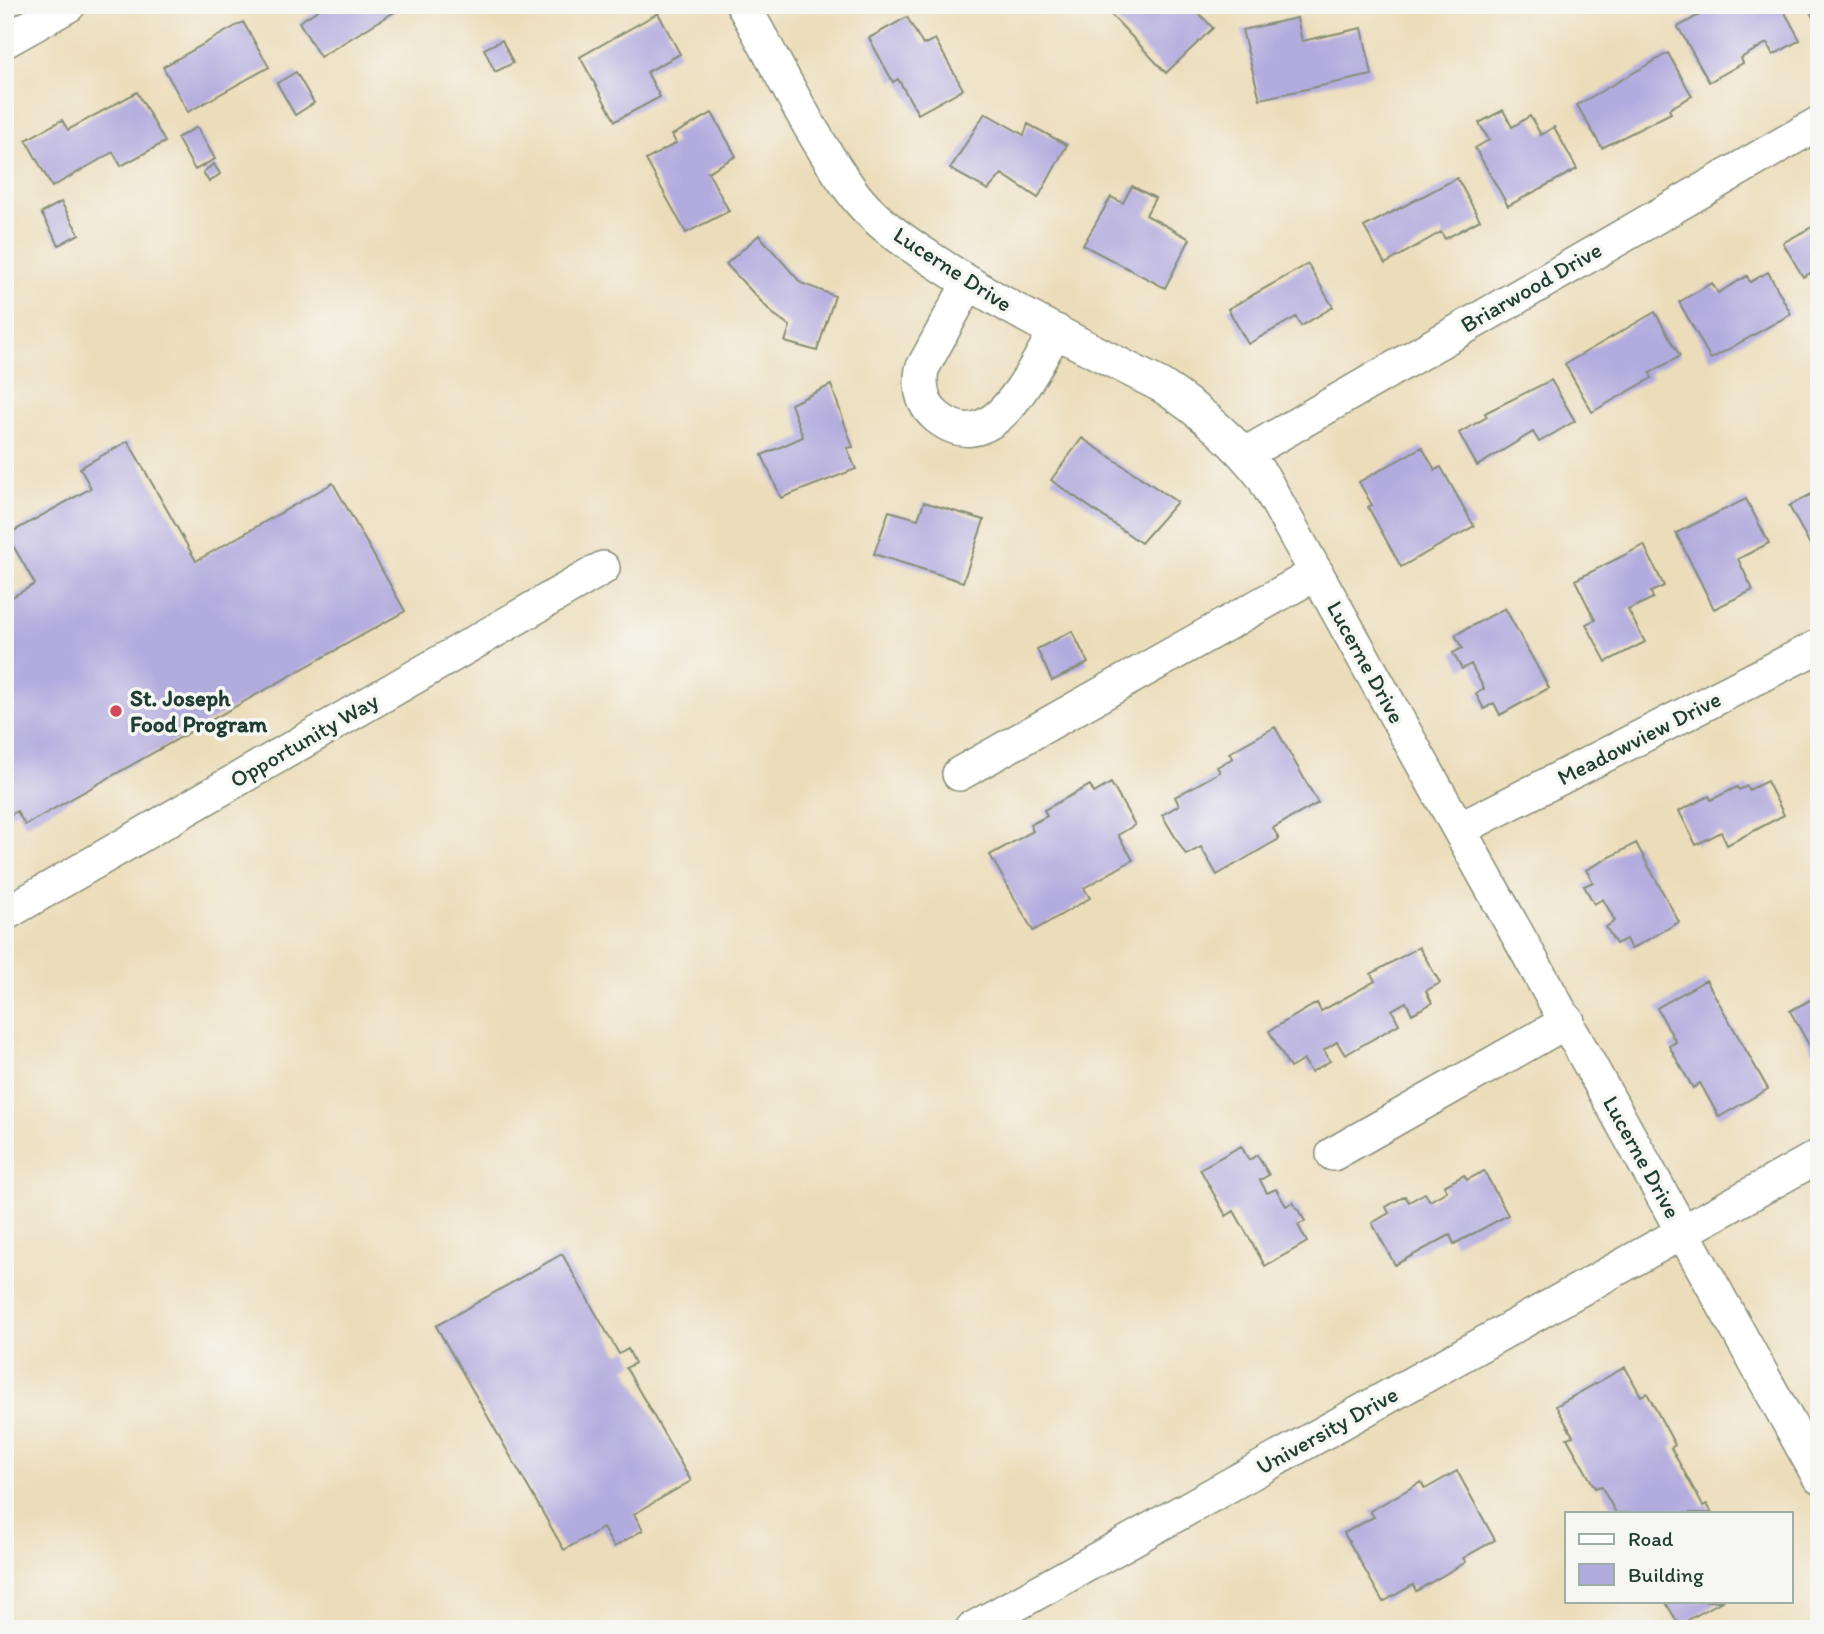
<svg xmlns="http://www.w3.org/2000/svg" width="1824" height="1634" font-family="Itim,sans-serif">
<rect width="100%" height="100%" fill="#f6f6f2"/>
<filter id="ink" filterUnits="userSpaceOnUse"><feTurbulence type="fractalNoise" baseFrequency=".0143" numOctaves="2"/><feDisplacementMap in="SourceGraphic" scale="14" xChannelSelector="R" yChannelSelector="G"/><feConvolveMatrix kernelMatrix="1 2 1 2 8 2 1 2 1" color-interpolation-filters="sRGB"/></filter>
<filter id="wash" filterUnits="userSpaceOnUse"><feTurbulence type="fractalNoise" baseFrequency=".00686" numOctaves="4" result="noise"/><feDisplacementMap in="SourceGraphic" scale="28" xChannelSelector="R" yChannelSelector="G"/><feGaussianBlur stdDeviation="1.57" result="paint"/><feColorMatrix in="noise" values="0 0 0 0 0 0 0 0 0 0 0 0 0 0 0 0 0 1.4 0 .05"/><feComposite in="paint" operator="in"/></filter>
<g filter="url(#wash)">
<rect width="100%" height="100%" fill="#ecddba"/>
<g id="blocks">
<path fill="#b2abde" d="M326,5H406L320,57L299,22Z
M1102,5H1191L1213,28L1166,73Z
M1717,5H1781L1800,40L1773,55L1767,43L1741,58L1743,63L1709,82L1678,27Z
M1806,5H1819V28Z
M658,13L680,54L647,72L660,97L615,121L580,57Z
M907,17L923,45L935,39L963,89L918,114L898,79L893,82L869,38Z
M1297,18L1302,41L1362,28L1372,75L1260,99L1242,30Z
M243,22L269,67L188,112L163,67Z
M502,40L513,63L495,72L484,49Z
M1668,53L1692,96L1669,109L1671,113L1602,148L1577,105Z
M296,72L314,103L295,115L277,83Z
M137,92L165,142L121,166L113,152L52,187L26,140L62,120L68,130Z
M1503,110L1512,127L1530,116L1541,135L1554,127L1577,169L1508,206L1475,148L1489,140L1479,123Z
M712,113L736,156L708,172L729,211L686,233L646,160L676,143L672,135Z
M985,113L1024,135L1028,124L1067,145L1038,198L1002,174L988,190L950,169Z
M197,127L215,159L195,170L177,138Z
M214,164L220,174L209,182L203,172Z
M1457,178L1480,220L1445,239L1441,232L1385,264L1364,227Z
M1132,186L1155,198L1146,215L1190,239L1165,288L1083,245L1111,197L1123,203Z
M61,202L79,234L59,245L41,213Z
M1819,223V269L1803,277L1783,243Z
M759,235L801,283L835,296L817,351L785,342L790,326L772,313L726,264Z
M1308,264L1333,307L1301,326L1296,317L1248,344L1228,309Z
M1768,272L1791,314L1711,359L1679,302L1712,283L1718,293L1747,276L1750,282Z
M1655,312L1680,356L1650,373L1652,378L1592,412L1565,364Z
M1551,380L1575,421L1539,442L1533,432L1477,466L1459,433L1487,417L1485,413Z
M831,385L853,447L847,448L856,469L781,498L762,455L803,437L791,404Z
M1082,438L1177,502L1141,543L1051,480Z
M128,441L196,561L333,483L405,611L25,825L17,811L5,818V601L35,584L7,535L91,488L80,468Z
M1422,447L1435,470L1441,467L1474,526L1401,567L1368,507L1372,505L1359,482Z
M1819,490V561L1789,506Z
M1746,499L1769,543L1738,559L1753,590L1714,609L1676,533Z
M924,502L984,520L963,582L874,554L889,511L918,519Z
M1644,545L1664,586L1651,592L1653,598L1628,610L1645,642L1606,662L1586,624L1595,620L1575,580Z
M1505,608L1549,688L1500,715L1494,703L1484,709L1476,694L1484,689L1471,664L1462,669L1453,653L1462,648L1455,635Z
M1072,631L1088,663L1052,681L1037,649Z
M1275,727L1318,803L1273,828L1279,839L1217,875L1201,847L1186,855L1162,815L1179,805L1175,797L1220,772L1217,767L1233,758L1229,753Z
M1767,781L1784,815L1727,845L1721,832L1696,845L1679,811L1709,796L1711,800L1737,787L1739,790L1747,786L1749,790Z
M1111,783L1135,825L1118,835L1133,860L1084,888L1090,898L1033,931L990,855L1033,831L1030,825L1047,816L1044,810L1090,785L1094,793Z
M1636,843L1679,922L1631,949L1626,939L1616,944L1606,927L1615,921L1603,899L1594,904L1584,886L1593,882L1586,870Z
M1419,947L1440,983L1426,991L1432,1003L1412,1014L1406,1002L1392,1010L1399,1024L1345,1055L1337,1042L1324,1050L1330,1061L1311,1072L1304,1060L1290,1068L1269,1031L1317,1003L1321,1011L1375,981L1371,974Z
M1706,980L1768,1089L1719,1117L1700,1083L1693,1088L1669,1046L1676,1042L1657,1008Z
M1819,995V1048L1813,1052L1790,1011Z
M1241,1146L1249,1160L1257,1155L1269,1175L1260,1180L1267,1193L1276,1189L1286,1206L1293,1202L1305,1221L1298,1225L1307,1242L1265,1266L1234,1211L1226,1216L1200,1169Z
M1484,1171L1508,1215L1454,1244L1450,1235L1395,1265L1372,1223L1389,1213L1386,1207L1405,1196L1409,1202L1425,1193L1430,1201L1447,1191L1444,1186L1464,1175L1467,1180Z
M562,1254L619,1354L628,1349L635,1363L626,1368L691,1481L634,1514L643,1530L614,1547L603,1528L564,1550L436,1326Z
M1625,1367L1641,1396L1647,1393L1675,1445L1671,1448L1703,1506L1707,1504L1712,1513H1616L1601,1486L1595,1488L1567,1438L1573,1436L1556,1406Z
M1457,1471L1495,1540L1463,1558L1466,1562L1416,1591L1413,1585L1383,1602L1344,1533L1374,1517L1370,1511L1421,1482L1425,1489Z
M1665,1601H1722L1679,1625Z"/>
</g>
</g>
<g filter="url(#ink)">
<use href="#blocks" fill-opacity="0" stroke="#868d77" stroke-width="2"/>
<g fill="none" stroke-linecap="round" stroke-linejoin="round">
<defs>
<path id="minor" d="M743,5C777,64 811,136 850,189C870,218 901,239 930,258C1003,307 1084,346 1162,386C1202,412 1234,440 1263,477L1819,1477
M5,41L69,5
M968,284L922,369C919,388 922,405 937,417C994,463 1032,369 1056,331
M1245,454L1819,123
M959,774L1317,573
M1460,829L1819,646
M5,914L603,568
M1333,1154L1568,1021
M972,1629L1819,1156"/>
</defs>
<use href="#minor" stroke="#868d77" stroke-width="36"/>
<use href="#minor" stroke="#fff" stroke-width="33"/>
</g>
</g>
<circle fill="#d1495b" stroke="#f6f6f2" stroke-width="2.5" cx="116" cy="711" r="7"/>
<g text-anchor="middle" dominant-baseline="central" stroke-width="7" stroke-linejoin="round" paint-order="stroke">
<g font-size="23" fill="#1f3d34" stroke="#f6f6f2">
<text transform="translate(953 269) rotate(33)">Lucerne Drive</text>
<text transform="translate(1531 287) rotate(-30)">Briarwood Drive</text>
<text transform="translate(1366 662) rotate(61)">Lucerne Drive</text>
<text transform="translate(1639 738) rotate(-27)">Meadowview Drive</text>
<text transform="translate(304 740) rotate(-30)">Opportunity Way</text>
<text transform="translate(1642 1157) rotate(61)">Lucerne Drive</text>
<text transform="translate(1327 1430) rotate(-29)">University Drive</text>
</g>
<g font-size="23" font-weight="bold" fill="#1f3d34" stroke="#f6f6f2" text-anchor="start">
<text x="130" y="698">St. Joseph<tspan x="130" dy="26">Food Program</tspan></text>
</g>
</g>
<rect width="1824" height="1634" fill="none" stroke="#f6f6f2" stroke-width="28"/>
<rect x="1565" y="1512" width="228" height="91" fill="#f6f6f2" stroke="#a0aca6" stroke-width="2"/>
<rect x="1579" y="1534" width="35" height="10" fill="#ffffff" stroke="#a0aca6" stroke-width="2"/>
<text x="1628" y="1546" font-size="21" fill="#1f3d34">Road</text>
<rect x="1579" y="1564" width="35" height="21" fill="#b2abde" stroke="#a0aca6" stroke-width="2"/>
<text x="1628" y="1582" font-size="21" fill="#1f3d34">Building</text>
</svg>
